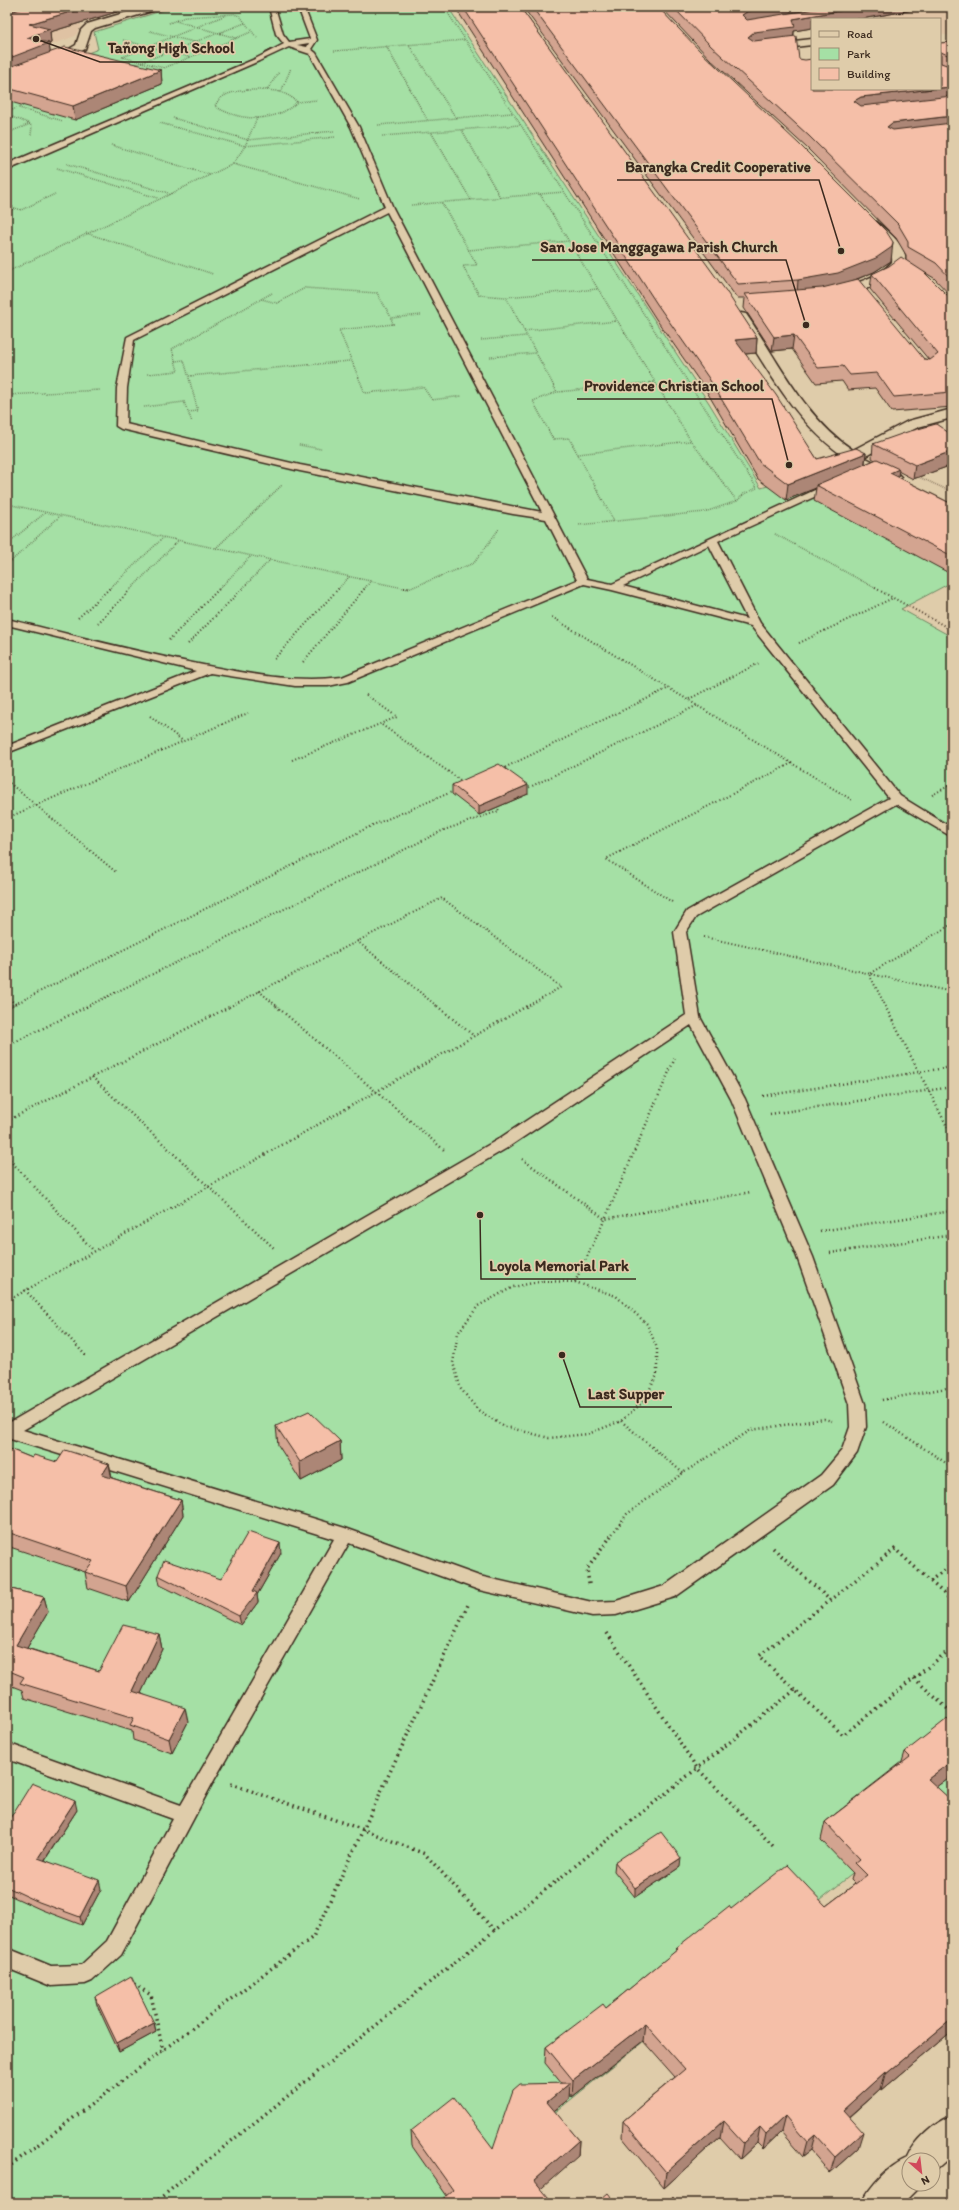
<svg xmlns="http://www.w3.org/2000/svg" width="959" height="2210" font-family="Itim,sans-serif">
<rect width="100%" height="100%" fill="#dfccaa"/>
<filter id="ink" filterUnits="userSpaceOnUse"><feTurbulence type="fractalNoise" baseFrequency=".025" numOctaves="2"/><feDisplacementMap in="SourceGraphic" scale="8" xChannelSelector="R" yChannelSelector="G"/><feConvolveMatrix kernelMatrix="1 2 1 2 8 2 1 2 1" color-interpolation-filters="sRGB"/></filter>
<g filter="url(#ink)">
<path fill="#dfc2a3" d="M862,7H952V36L940,34V19H883L874,16Z
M52,15L82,25L75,36L7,62Z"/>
<path fill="#a5e0a5" stroke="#708562" d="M174,7H448L709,403L761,488L835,466L952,519V582L901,609L952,637V1794L442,2203H7V86L98,49L94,32Z"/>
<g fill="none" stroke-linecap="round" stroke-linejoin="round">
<defs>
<path id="service" d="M269,7H275L283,34L289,42L310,39L298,7H304L317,40L311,49L316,53L359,127L393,208L587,579L612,584L830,483H836V487L718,541L760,623L900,796L952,828V837L896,804L696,917L686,932L700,1017L745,1099L813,1257L865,1404L866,1427L857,1453L833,1485L675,1597L616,1615L592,1616L479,1590L349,1543L213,1782L121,1955L92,1981L85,1984L51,1986L7,1968V1948L51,1966L81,1965L107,1941L173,1819L7,1759V1743L181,1805L334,1539L7,1438V1424L497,1140L686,1015L674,932L687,911L889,798L751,626L612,590L584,584L348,682L328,686H295L210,673L7,753V746L196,671L7,625V619C72,635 137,652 203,665C249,674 295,683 342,677L577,580L546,519L513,514L300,471L121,429L116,426L117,388L127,337L385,207L351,127L310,54L289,47L259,61L10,169H7V164L255,59L284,44L276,34ZM309,43L307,47L297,45ZM387,212L542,512L300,465L126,424L127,388L134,340ZM709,545L747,619L623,586ZM691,1025L731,1099L797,1257L849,1404L850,1427L842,1450L821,1475L664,1586L616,1601L592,1602L479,1576L345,1528L23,1430L507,1148Z"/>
<path id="minor" d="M144,7H160L159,9L95,28L91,31L85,49L67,59L7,82V75L59,55L76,45L81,30L87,24Z
M812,39V45L768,50L763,47L768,44Z
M873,221L877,222C887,231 902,242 905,255C910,276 846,300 830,296L828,293L830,290C851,285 877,279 892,262C894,245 875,237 867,225Z
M741,313L746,314C778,360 805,419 853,450L908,421L952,409V418L918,427L864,457L898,474L901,477L898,480C888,483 879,476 870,472C803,439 773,377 734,317Z
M952,2116V2155L933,2172V2160H909V2184H922L903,2203H862C870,2185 889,2166 907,2158C915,2140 934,2123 952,2116Z"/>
</defs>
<use href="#service" stroke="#3b2a1e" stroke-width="3"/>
<use href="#minor" stroke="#3b2a1e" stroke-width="3"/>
<path stroke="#3b2a1e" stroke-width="1.5" stroke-dasharray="0.5 1.5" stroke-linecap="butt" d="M444,7L757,488L744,494L737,501L705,512L578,525
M176,21L236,38
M169,23L185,17L234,14L240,16L257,38
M150,31L213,47
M123,40L189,57
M409,45L456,118
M386,46L428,121
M334,51L465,40
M122,57L164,68L251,32
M123,57L226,15
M134,65L245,23
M247,90C265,90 283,88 297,102C276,123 239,122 215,106C221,93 234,92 247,90Z
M267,90L279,72
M281,92L291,68
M297,102L317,100
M19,108L63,121
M7,112L25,105
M7,115L30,124L32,127L31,135
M173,118L248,140L334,131
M160,123L245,146L336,137
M378,125L512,113
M462,130L500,197
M431,132L471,200
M7,133L30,124
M382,136L520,125
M111,145L210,175
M67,164L168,193
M233,164L360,199
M57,168L158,198
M540,194L691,441L737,501
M442,203L477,265L463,266L479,295L506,297L598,289
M7,205L21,210L55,194
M411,205L564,192
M7,212L16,208
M86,233L213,274
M468,250L569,241
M7,272L233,164L245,146L257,118
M506,297L557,392
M261,299L277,303L305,288L377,293L391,317
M421,315L391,318L393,324L339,330L365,393L423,387L432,400L462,396
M524,331L617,321
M481,340L526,336
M490,357L535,353
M175,361L184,360L198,411L188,412
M147,374L178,371L172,349L272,293
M189,376L350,361
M7,395L100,390
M144,407L184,402L192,422
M299,445L321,449
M578,454L690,441
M919,477L952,492
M7,504L408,589L474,563L499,529
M614,521L569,438L553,439L533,401L557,392L655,382
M775,534L877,589
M7,544L45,513
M216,548L282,485
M7,565L60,516
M109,589L163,538
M131,589L178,541
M219,589L251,556
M242,589L270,560
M338,589L349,577
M364,589L371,581"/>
<path stroke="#3b2a1e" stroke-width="2" stroke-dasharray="1 2.5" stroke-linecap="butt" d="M404,588H410
M875,588L952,630
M552,617L852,800
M78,618L110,588
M98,623L132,588
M169,640L220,588
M799,643L893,598
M188,644L243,588
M274,659L339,588
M303,662L365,588
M689,699L759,663
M150,716L183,741
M382,725L463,782
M292,760L397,717L365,694
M502,769L669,688
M7,781L117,873
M526,789L698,705
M932,795L952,784
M7,818L248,713
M672,902L606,859L792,763
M704,937L952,992
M357,941L438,1007
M259,991L278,1007
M7,996L15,1004
M9,1007L373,825L454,791
M86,1007L444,830L499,811L497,806
M229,1007L442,898L561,987L526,1007
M886,1007L869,974L952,924"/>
<path stroke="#3b2a1e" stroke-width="2.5" stroke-dasharray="1 3" stroke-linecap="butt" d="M276,1006L444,1150
M437,1006L474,1036
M885,1006L952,1136
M7,1008L11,1006
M7,1046L88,1006
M92,1077L275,1249
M763,1096L952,1067
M770,1114L952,1087
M7,1121L231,1006
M7,1157L94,1251
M522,1159L605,1219L751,1192
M820,1231L952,1211
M830,1253L952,1235
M543,1281L575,1282L616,1296L647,1324L657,1348V1375L644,1401L621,1421L588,1434L549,1438L503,1426L478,1410L461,1389L453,1363L458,1333L478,1306L513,1287Z
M575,1282L605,1219L675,1058
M25,1290L87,1357
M7,1301L527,1006
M882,1400L952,1387
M621,1421L683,1473
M884,1422L952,1467
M610,1537L627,1514L683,1473L751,1430L824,1419L832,1421"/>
<path stroke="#3b2a1e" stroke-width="3.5" stroke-dasharray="1.5 4" stroke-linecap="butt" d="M773,1548L830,1600
M930,1581L952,1564
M589,1584L587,1569L611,1536
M952,1601L895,1549L759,1656L843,1735L952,1648
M607,1633L697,1768L773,1846
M914,1678L951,1712
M231,1784L364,1830L425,1854L495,1931
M134,1984L151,1995L163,2051
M7,2168L313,1937L468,1605
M154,2203L795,1690"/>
<use href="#service" fill="#dfccaa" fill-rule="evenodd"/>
<use href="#minor" fill="#dfccaa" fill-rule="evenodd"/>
</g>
<path fill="#d3a490" stroke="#3b2a1e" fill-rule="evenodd" d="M7,7H133L50,32L51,43L49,44L50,53L161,70L162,84L75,120L7,101Z
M455,7H520L757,338L756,353L745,354L817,459L866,453L865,464L875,460L872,458L873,444L952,435V465L913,479L898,471V477L952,504V571L949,573L814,501L816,488L786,500L758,479L707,392L656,319Z
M523,7H658L891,261L874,272L853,281L924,359L929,360L870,289L872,274L906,260V255L896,238L808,149L710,59L661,7H929L794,31V36L799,59L812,89H940V43L952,42V407L892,412L875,388L848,390L842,381L816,383L792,349L772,351L744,308L745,298H737ZM924,272L934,278L952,297H949Z
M452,785L528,794L479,815L452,794Z
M276,1426L340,1441L341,1460L301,1481L278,1445Z
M7,1448L32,1458L57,1462L109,1464L112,1478L181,1500L183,1515L129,1602L88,1588L85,1572L7,1546Z
M281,1553L257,1595L258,1602L241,1625L160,1585L158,1575L221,1579Z
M7,1588L44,1597L48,1612L27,1648L99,1671L159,1634L162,1649L141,1693L188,1722L172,1753L133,1740L132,1731L24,1698L22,1690L7,1684Z
M952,1724V1775L936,1787L952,1801V2031L882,2090L880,2089L849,2117L858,2148L830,2173L811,2151L803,2157L781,2132L763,2149L757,2143L740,2159L720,2137L664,2188L622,2137L623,2121L675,2077L643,2041L572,2097L569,2093V2099L554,2111L579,2140L578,2156L447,2196L412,2146L411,2131L493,2148L562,2084L545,2063L546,2047L606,2008L676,1951V1948L731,1909L826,1906L855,1884L851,1880L853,1873L821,1840L825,1822L902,1762L905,1752Z
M77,1810L45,1860L101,1889L82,1925L42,1910L7,1894V1823Z
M615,1862L680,1867L635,1897L614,1871Z
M95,1997L154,2023L156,2032L119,2052L97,2005Z"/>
<path fill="#ac8676" stroke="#3b2a1e" d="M7,7H33L7,20Z
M87,7H133L50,32L51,43L49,44L51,57L7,73V59L27,38L29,24Z
M775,7H816V13L747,24L742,15L748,11Z
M861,7H929L861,19H812V28L794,31L793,40L747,50L748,37L754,32L793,19Z
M161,70L162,84L75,120L73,106Z
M952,87V100L860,111L854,101L861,97L933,89H940V88Z
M952,116V129L891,137L887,127L892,123Z
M893,242L891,261L874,272L837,287L797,294L798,280Z
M794,335L792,349L772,351L774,337Z
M757,338L756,353L734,355L735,340Z
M952,451V465L913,479L915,465Z
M866,453L864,469L816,485V488L786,500L788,484Z
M899,469L897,485L890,473Z
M952,556V571L949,573Z
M528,785V794L479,815V806Z
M340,1441L341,1460L301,1481L300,1462Z
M109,1464L112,1480L102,1475Z
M181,1500L183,1515L129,1602L126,1586Z
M280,1543L281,1553L257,1595L258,1602L241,1625L239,1616Z
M44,1597L48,1612L20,1660L16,1645Z
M159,1634L162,1649L135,1706L132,1691Z
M185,1708L188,1722L172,1753L169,1739Z
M952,1761V1775L923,1797L928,1779Z
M75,1801L77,1810L40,1867L38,1858Z
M681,1858L680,1867L635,1897V1888Z
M99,1880L101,1889L82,1925L80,1917Z
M952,2019V2031L882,2090L886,2074Z
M154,2023L156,2032L119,2052L117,2043Z
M645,2024L643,2041L572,2097L573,2080Z
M885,2072L880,2089L838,2126L843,2110Z
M570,2083L569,2099L546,2117L547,2102Z
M785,2116L781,2132L763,2149L766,2134Z
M723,2121L720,2137L664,2188L666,2172Z
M760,2127L757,2143L740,2159L743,2143Z
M863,2132L858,2148L830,2173L835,2157Z
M815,2135L811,2151L803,2157L807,2142Z
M579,2140L578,2156L534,2195V2180Z"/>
<path fill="#f5bfa8" stroke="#3b2a1e" d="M27,7H87L29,24L50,29L27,38L49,43L7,59V13Z
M463,7H520L726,291L757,338L735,340L776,395L817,459L856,448L866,453L788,484L760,463L708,377L657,304Z
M532,7H658L701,52L799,144L886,231L893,242L892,247L876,258L838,273L798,280L738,284Z
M673,7H775L748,11L742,15L747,20L821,8L822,7H861L793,19L795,27L754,32L748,37L754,41L796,36L799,59L805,60L812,59V89H933L861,97L854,101L861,106L952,96V116L892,123L887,127L893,130L952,123V280L936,263L908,247V241L898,224L809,136L711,46Z
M952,42V57L941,52V63L952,67V87L940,88V43Z
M65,47L161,70L73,106L7,88V68Z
M901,257L924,272L949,297H952V392L894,397L877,373L850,375L843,366L818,368L794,335L774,337L745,294L822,288L858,279L924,359L930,360L938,354L872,274L889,266Z
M936,424L952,435V451L915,465L873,444L907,432Z
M877,459L899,469L890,473L952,504V556L816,485Z
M499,764L528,785L479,806L452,785Z
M309,1411L340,1441L300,1462L276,1426Z
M7,1448L32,1458L34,1455L57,1462L65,1450L109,1464L102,1475L181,1500L126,1586L85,1572L93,1561L7,1532Z
M248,1532L280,1543L253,1591L257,1593L239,1616L158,1575L164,1560L221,1579Z
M7,1588L44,1597L16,1645L99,1671L123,1625L159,1634L132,1691L185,1708L169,1739L130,1725L134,1718L20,1683L24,1677L7,1670Z
M947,1719L952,1724V1761L928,1779L952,1801V2019L886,2074L885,2072L843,2110L863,2132L835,2157L815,2135L807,2142L785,2116L766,2134L760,2127L743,2143L723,2121L666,2172L623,2121L685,2069L645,2024L573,2080L546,2047L603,2004L606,2008L678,1949L676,1948L729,1906L731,1909L787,1865L826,1906L867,1875L855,1863L860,1859L825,1822L910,1757L905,1752Z
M32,1783L75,1801L38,1858L99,1880L80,1917L39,1902L7,1887V1823Z
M661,1832L681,1858L635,1888L615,1862Z
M131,1976L154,2023L117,2043L95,1997Z
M570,2083L547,2102L579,2140L534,2180L553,2203H438L453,2190L411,2131L454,2097L493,2148L513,2090L520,2084Z
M608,2193L616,2203H596Z
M673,2196L679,2203H666Z"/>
</g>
<path fill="none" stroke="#3b2a1e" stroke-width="1.5" d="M36 39L100 62H242M841 251L819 180H617M806 325L786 260H532M789 465L772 399H577M480 1215L481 1279H636M562 1355L580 1407H672"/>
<g fill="#3b2a1e" stroke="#dfccaa" stroke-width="1.5">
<circle cx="36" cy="39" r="4"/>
<circle cx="841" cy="251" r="4"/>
<circle cx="806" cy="325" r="4"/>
<circle cx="789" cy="465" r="4"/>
<circle cx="480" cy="1215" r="4"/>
<circle cx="562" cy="1355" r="4"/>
</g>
<g font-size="15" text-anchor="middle" font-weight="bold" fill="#3b2a1e" stroke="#dfccaa" stroke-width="3.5" stroke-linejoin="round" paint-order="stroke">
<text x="171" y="53">Tañong High School</text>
<text x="718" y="172">Barangka Credit Cooperative</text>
<text x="659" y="252">San Jose Manggagawa Parish Church</text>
<text x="674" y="391">Providence Christian School</text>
<text x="559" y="1271">Loyola Memorial Park</text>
<text x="626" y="1399">Last Supper</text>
</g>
<rect width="959" height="2210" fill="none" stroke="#dfccaa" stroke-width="24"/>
<rect x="12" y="12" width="935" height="2186" fill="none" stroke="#3b2a1e" stroke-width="1.5" filter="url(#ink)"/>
<rect x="811" y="18" width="130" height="72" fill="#dfccaa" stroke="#9d8b72"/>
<rect x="819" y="31" width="20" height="6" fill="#dfccaa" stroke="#9d8b72"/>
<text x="847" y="38" font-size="12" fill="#3b2a1e">Road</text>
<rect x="819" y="48" width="20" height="12" fill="#a5e0a5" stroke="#9d8b72"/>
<text x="847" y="58" font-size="12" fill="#3b2a1e">Park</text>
<rect x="819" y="68" width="20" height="12" fill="#f5bfa8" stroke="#9d8b72"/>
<text x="847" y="78" font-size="12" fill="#3b2a1e">Building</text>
<g transform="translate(921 2172) rotate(152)"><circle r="19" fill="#dfccaa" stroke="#9d8b72"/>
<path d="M0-3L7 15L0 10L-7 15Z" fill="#d1495b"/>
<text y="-6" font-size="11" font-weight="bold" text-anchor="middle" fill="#3b2a1e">N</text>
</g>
</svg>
